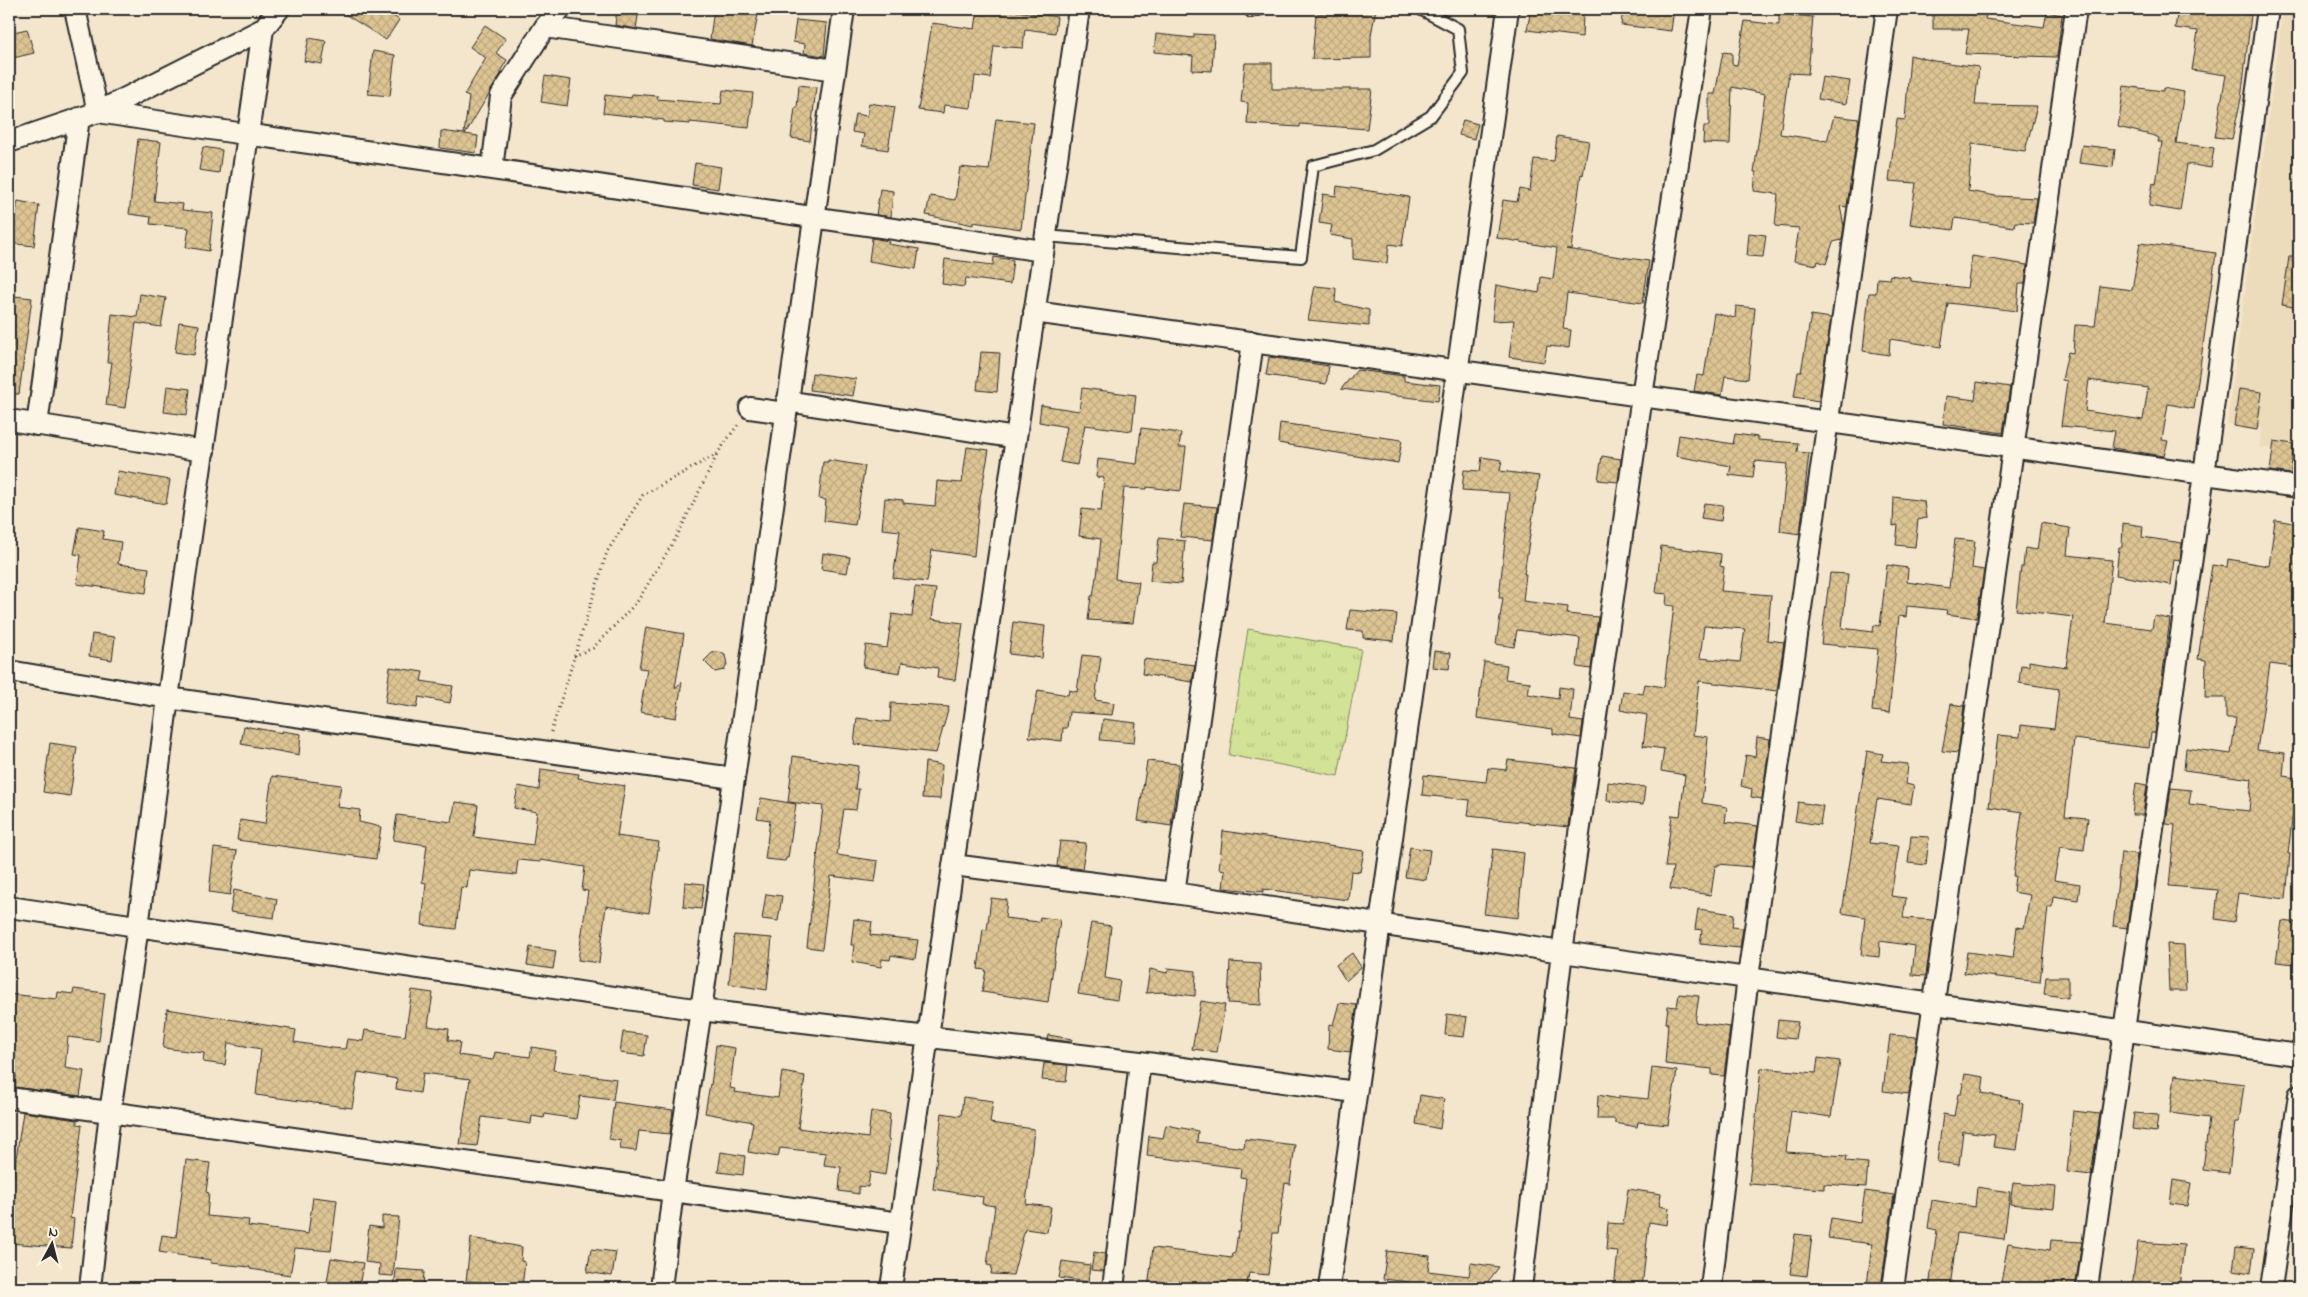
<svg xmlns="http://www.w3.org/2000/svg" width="2308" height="1297" font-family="'Indie Flower',sans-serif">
<defs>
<pattern id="park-tufts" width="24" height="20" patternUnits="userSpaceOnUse" patternTransform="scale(1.25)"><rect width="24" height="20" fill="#d2e296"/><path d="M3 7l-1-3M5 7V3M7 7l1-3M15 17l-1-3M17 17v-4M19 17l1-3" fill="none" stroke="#b4c281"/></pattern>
<pattern id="building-cross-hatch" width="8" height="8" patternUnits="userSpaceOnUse" patternTransform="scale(1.25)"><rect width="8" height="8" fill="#ddc493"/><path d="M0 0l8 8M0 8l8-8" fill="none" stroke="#bea97f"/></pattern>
</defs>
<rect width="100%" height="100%" fill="#f3e6cc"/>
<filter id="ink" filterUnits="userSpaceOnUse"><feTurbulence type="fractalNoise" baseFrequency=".02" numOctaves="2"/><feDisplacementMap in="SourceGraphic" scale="10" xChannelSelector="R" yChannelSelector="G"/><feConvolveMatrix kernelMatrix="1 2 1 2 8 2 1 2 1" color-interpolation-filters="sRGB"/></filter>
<g filter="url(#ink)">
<path fill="#ecdcbb" d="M2283,9H2299V453L2259,447L2262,428L2227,424Z"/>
<path fill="url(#park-tufts)" stroke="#7e8660" d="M1248,629L1361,649L1338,776L1229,755Z"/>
<path fill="url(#building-cross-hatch)" stroke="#2b2b2b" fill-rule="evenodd" d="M337,9H383L399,20L386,40Z
M617,9H639L636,29L615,25Z
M714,9H759L752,46L710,39Z
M978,9H1016V11L1057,17L1055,33L1025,29L1023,48L994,46L990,78L975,76L971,108L944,105L943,113L918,110L932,23L975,29Z
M1361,9H1376L1371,35V58L1312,59L1316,14Z
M1531,9L1583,15L1582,37L1527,30Z
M1623,9H1674L1671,31L1621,25Z
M1933,9H1987L1985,19L2044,27L2047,12L2062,15L2057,57L1965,54L1969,29H1933Z
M2178,9H2213L2251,15L2241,99L2232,139L2215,137L2226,75L2192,70L2198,31L2175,28Z
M1779,14L1813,17L1808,74L1789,73L1780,134L1827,141L1834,116L1859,119L1847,207L1840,206L1844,226L1842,240L1833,242L1826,264L1818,261L1817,265L1794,261L1799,228L1775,226L1778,194L1754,191L1756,172H1754L1765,94L1732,87L1730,144L1703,143L1704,126H1709V94H1715L1723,52L1732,53V64L1737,65L1745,21L1779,25Z
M796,20L827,23L824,56L804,53L805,44L793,42Z
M485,25L506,39L496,53L507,60L501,70V74L465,134L478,136L476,153L440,148L441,131L464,134L469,97L464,95L486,58L470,47Z
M27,29L34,53L9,59V33Z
M1156,34L1194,38V34L1214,35L1212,71L1192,70L1193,56L1154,52Z
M309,38L326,41L322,64L304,61Z
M373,51L395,55L390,96L368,94Z
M1910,55L1934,61L1979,67L1975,105L2037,106L2025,151L1972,144L1968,191L1996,196L2037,198L2033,223L2015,222L2014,227L1955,218L1953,230L1910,224L1916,183L1889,181L1897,119L1905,120Z
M1245,63H1272V89H1372L1367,129L1300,124V127L1247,124L1248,103L1241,102Z
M545,76L571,80L567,106L541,102Z
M1822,77L1850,81L1846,104L1818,99Z
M799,85L816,87L810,141L791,138L795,108H797Z
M2124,86L2163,91V88L2184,92L2176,143L2214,148L2211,168L2187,164L2180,211L2149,206L2153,183L2156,184L2162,142H2158L2159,138L2155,136L2118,127Z
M723,90L753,93L749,128L690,122V124L664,122V120L603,113L605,95L631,98L632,94L658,96L657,99L721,104Z
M869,103L895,107L888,150L862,146L864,134L852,132L855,114L867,116Z
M996,119L1034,123L1021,229L973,222V225L926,215L930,196L955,200L960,167L989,170Z
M1463,120L1478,124L1474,139L1459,135Z
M1557,136L1589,141L1583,175L1581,174L1571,249H1566L1649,261L1643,303L1567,293L1563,329L1571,330L1569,348L1547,346L1544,362L1509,357L1514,320L1492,321L1496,285L1539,293L1541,277L1553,279L1557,248L1497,238L1503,200L1517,202L1520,189L1530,191L1534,159L1554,161Z
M138,139L161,142L154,201L183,204L182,210L213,213L209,251L186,247L189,228L150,224L151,217L129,214Z
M2082,145L2115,149L2113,167L2079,163Z
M203,147L222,150L219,173L199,170Z
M695,163L721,167L718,189L692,185Z
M1337,186L1409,197L1402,246L1389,244L1387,263L1353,259V239L1330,235L1332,225L1319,223L1323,194L1336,196Z
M880,189L893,191L891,217L876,215Z
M18,201L39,205L34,246L9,243L10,210H16Z
M1749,233L1766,235L1763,257L1747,256Z
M872,238L889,241L888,244L919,249L916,269L869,261Z
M2140,243L2216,253L2194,409L2168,404L2162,440L2168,441L2164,456L2112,448L2115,431L2061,426L2067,381L2062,380L2068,352L2073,353L2075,325L2095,326L2100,286L2132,290ZM2089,380L2148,388L2143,420L2085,411Z
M1972,256L2027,265L2025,284H2019L2017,311L1948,303L1941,347L1890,339L1889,355L1863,351L1869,293H1876L1877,278L1889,279L1890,275L1911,278V281L1967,288Z
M994,257L1013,260L1010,284L966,278L964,287L942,284L945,259L993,265Z
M2289,257H2299V308L2282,305Z
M1315,286L1336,288L1335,302L1369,310V326L1308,320Z
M140,294L166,298L161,327L136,323L125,408L106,405L112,362H107L112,314L137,317Z
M15,296L32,298L19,394H9V337Z
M1736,306L1755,308L1748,379L1725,376L1722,395L1694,391L1697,375L1704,376L1714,313L1735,318Z
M1811,315L1831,318L1819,401L1794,397L1798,372H1801Z
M179,322L199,325L194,355L175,352Z
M981,352L1000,353L997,392L977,390Z
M1269,357L1329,366L1326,384L1266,375Z
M1357,370L1404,376V381L1440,385L1438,401L1341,389Z
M812,373L856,379L853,396L810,390Z
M1977,382L2010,387L2003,433L1943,424L1946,396L1975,400Z
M167,386L190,389L187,415L164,412Z
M1082,388L1136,395L1132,431L1085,425L1077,465L1060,462L1067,427L1039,422L1041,405L1079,411Z
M2239,389L2262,392L2257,430L2234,426Z
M1280,423L1402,440L1398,463L1278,443Z
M1141,428L1181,433L1179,447H1186L1181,491L1147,487V489L1124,488L1115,579L1139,582L1133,623L1088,620L1091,596H1093L1096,577H1097L1101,539L1079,536L1082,509L1101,511L1104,478L1096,477L1098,459L1137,464Z
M1735,434L1758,437V440L1798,443L1797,452L1809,453L1800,534L1780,531L1787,464L1755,461L1753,478L1729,475L1731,466L1676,456L1679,435L1733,444Z
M2274,441L2293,444L2291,474L2270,471Z
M967,447L989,450L979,504L974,556L932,550L927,582L893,578L900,531L882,529L885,498L903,500V503L935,506L937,481L962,483Z
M1602,456L1621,459L1618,482L1598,480Z
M1482,457L1502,460L1500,471L1539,476L1524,574H1526L1523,601L1568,607L1567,614L1598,617L1591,669L1577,667L1580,638L1517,630L1514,647L1496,644L1503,598H1499L1510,493L1462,490L1464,470L1480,471Z
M828,460L865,466L855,525L824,521L826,500L819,499L823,462H828Z
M118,471L170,480L166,504L114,495Z
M1894,497L1924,501L1926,518L1918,520L1915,547L1896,545L1898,525L1893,526Z
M1704,503L1723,505L1721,521L1701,518Z
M1184,504L1217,507L1213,540L1180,537Z
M2275,520L2299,524V668L2270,664L2257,750L2285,753L2283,776L2297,778L2288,854H2290L2286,899L2238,893L2234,922L2215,919L2218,890L2169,886L2175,825L2166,824L2171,788L2191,790L2189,804L2249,811L2252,779L2184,770L2186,748L2231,754L2236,718H2226V698H2205L2206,660L2198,659L2212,565L2227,567L2228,559L2269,566Z
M2041,523L2070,528L2067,555L2112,560L2105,623L2152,629L2154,616L2170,619L2155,733H2151L2149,748L2074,739L2065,816L2088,818L2084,850L2060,847L2054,880L2080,884L2078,900L2053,896L2052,907H2048L2040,982L1964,973L1967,952L2013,958L2017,927L2024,928L2030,895L2013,892L2015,876H2013L2022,812L1989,807L1998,735L2020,737L2021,725L2054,729L2059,689L2019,683L2021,665L2029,666V661L2066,667L2073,617L2016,610L2021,567H2023L2025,548L2037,550Z
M2123,523L2143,526L2142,537L2182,543L2180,560L2174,559L2171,585L2116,575L2119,547H2122Z
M79,527L104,531L103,539L121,542L118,564L149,568L146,593L77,584L81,555L74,554Z
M1159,538L1185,541L1181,584L1150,581L1152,562H1156Z
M1955,539L1975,541L1972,568L1984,570L1977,618L1946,614L1947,610L1907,606L1906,617L1899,616L1889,713L1872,711L1878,649L1821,644L1830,573L1848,574L1842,628L1873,632L1874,625L1880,626L1887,565L1908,568L1907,582L1949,588Z
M1661,546L1721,554L1720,566L1724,567L1721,591L1771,595L1767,640L1784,642L1777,691L1699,681L1693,735L1708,737L1702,803L1727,807L1725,822L1758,826L1752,867L1718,864V866H1715L1711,895L1670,889L1673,867H1665L1672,815L1680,816L1685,775L1661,771L1664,749L1643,746L1647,715L1620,710L1623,691L1643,694L1645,684L1664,687L1674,606L1666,605L1667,594L1656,593ZM1704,626L1745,629L1740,662L1700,658Z
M823,553L850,557L847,573L821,569Z
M915,587L936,589L932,619L963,623L955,680L937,678L938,668L902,662L900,673L863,667L866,645L887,648L892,614L912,617Z
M1350,610L1397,614L1394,641L1363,638V631L1347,630Z
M1013,622L1045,626L1042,658L1009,654Z
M646,627L684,634L675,688L682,682L676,718L640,712L647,669L639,668Z
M92,634L115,637L112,660L89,656Z
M1434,651L1451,653L1449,669L1432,667Z
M719,652L725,655L727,665L724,670L715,672L704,661L712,653Z
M1082,655L1101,657L1095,700L1114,703L1112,715L1069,712L1067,728H1063L1062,741L1029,737L1038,690L1068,695L1069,690L1077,692Z
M1144,659L1195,665L1192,682L1142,674Z
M1484,662L1507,665L1505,679L1530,682L1528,694L1558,699L1559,687L1573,689L1570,720L1583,722L1581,738L1553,734V729L1477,718Z
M390,667L423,672L421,681L453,686L450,703L419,697L417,708L385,703Z
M891,703L949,707L936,753L854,744L857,718L890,722Z
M1951,704L1964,706L1958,753L1942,751Z
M1103,719L1136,723L1134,743L1100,740Z
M244,726L282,733V731L301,734L299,755L241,744Z
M1757,737L1770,739L1762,799L1751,797L1752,789L1741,786L1746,755L1755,757Z
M50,743L77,747L70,796L43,792Z
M1867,751L1883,754L1881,761L1908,764L1906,784L1914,786L1911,804L1877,799L1870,843L1899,846L1891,896L1906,898L1903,918L1934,920L1926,976L1912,975L1915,946L1880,941L1879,957L1861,955L1865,917L1842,913Z
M793,756L858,766L855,789H859L856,810L844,809L837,855L878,861L875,882L831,876L822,949L807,947L823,806L788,802Z
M1508,760L1576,768L1568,827L1468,816L1470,800L1422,795L1424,775L1486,782L1488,768L1506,770Z
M1147,761L1179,764L1171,826L1138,821Z
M925,762L942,765L940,799L922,798Z
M541,769L579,774L578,778L625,786L617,836L659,842L649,913L606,906L599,963L578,960L588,891L582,890L585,867L541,860V862L518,860L516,875L469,870L467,888L461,887L456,929L422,925L426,883L422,882L427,845L393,840L397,815L452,822L455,802L478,805L474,837L533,845L537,812L514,808L518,786L539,790Z
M272,776L341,785L337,807L360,810L359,822L381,827L376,859L237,840L240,820L265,824Z
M1608,782L1645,787L1643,805L1607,801Z
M2136,783L2147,785L2143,815H2132Z
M761,798L796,804L788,858H786L785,861L765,859L770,820L757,818Z
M1798,802L1823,806L1820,825L1795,821Z
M1223,831L1364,851L1360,872L1351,871L1348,900L1263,889V892L1223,888L1225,870L1219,869Z
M1911,836L1929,837L1926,865L1908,863Z
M1060,841L1086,843L1082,869L1057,866Z
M1410,847L1430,850L1426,880L1405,877Z
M214,848L237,851L230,895L209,892Z
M1493,849L1524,853L1518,918L1484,914Z
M2121,852L2137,854L2127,928L2113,926Z
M685,882L704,884L701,909L683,907Z
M234,890L277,899L274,918L230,912Z
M766,894L782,896L778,921L762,919Z
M991,898L1007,900L1005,918L1039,922L1040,917L1060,920L1048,1002L982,992L986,970L978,969L983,929L987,930Z
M1698,909L1734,914L1732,927L1743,928L1740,948L1700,944L1702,930L1695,929Z
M854,919L872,922L870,935L918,940L915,959L891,955L890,960L882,959L881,967L852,962L854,945H851Z
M2282,921L2299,923L2295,964L2276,962Z
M1091,923L1111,926L1105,978L1120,981L1117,1000L1078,994Z
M734,935L772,938L767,990L729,984Z
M2167,944L2184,945L2186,991H2169Z
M530,947L556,951L553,969L527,965Z
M1352,953L1361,967L1346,981L1336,965Z
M1230,962L1260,964L1261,1005L1228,1003Z
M1168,968L1196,971L1195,996L1162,992L1146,993L1150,969L1167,973Z
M2046,977H2068V998L2044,994Z
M74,989L105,993L99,1041L68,1037L65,1068L84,1071L80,1096L15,1087L16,1075L9,1074V994L57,999L58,992L73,994Z
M412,990L433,993L428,1026L449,1029L448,1040L460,1042L458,1055L493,1060L495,1052L530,1057L532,1047L556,1051L553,1070L616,1079L613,1100L580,1096L576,1119L545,1114L544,1118L532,1116L531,1124L482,1117L477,1146L460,1144L470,1079L423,1073L420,1093L396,1089L397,1079L358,1072L352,1108L256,1095L261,1049L228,1043L225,1065L203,1062L204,1053L163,1048L167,1009L296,1030L294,1042L332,1048L345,1049L347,1039L363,1041L365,1030L405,1036Z
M1679,994L1699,996L1695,1022L1730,1027L1724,1076L1712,1075V1069L1665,1064L1668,1023H1666L1668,1006L1677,1007Z
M1201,1001L1225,1005L1217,1052L1192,1049Z
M1339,1003L1357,1005L1350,1052L1328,1049L1329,1024L1333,1025Z
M1447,1014L1467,1017L1464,1037L1445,1035Z
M1778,1020L1798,1022L1795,1039L1776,1037Z
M623,1032L647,1035L644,1056L620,1053Z
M1048,1035L1072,1039L1071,1042L1047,1039Z
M1890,1035L1917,1037L1909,1094L1883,1091Z
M716,1045L735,1048L730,1088L735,1089L734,1092L778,1098L782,1072L805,1076L798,1128L868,1138L871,1111L890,1114L888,1139L890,1140L885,1175L870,1172L868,1187L859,1186V1194L839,1191L841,1167L824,1165L826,1153L780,1148L778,1157L748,1152L753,1122L705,1113L710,1084L711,1085Z
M1818,1058L1840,1061L1831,1117L1791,1111L1786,1152L1847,1156L1846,1161L1868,1163L1866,1187L1824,1184V1189L1749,1184L1761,1068L1816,1073Z
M1044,1063L1068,1065L1066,1082L1042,1080Z
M1652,1068L1677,1071L1668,1125L1638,1122L1637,1127L1615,1123V1119H1597L1598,1095L1619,1099V1096L1648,1099Z
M1965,1074L1984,1077L1982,1093L2020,1100L2019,1103L2023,1104L2017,1150L1993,1147L1995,1135L1963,1131L1959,1165L1937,1162L1943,1114L1954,1116L1958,1094H1961Z
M2175,1075L2244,1084L2239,1122H2235L2229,1173L2203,1170L2209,1118L2170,1113Z
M1420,1095L1444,1099L1440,1129L1416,1124Z
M963,1097L993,1101L990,1123L1034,1129L1026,1204L1051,1207L1047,1232L1025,1229L1013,1275L991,1274L992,1266L987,1265L995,1206L982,1204L983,1197L933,1189L942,1113L961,1116Z
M614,1102L673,1110L670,1134L639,1131L636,1151L620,1149L621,1141L609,1139Z
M2073,1111L2100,1114L2091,1175L2067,1172Z
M23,1112L77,1120V1124L82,1125L70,1218L74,1219L71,1248L9,1243V1192H11Z
M2134,1113L2158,1115L2156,1132L2132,1129Z
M1166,1125L1198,1131L1197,1142L1244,1148L1245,1139L1295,1145L1290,1184L1285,1183L1278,1233H1273L1268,1275L1249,1273L1246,1288H1148L1153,1248L1232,1258L1233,1253H1235L1238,1232H1240L1246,1178L1240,1177L1241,1168L1147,1156L1149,1136L1163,1138Z
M721,1152L745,1156L743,1175L718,1172Z
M186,1160L210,1163L206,1192L209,1193L207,1216L249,1220L248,1226L308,1234L313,1197L337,1200L331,1251L295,1248L290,1275L250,1269V1267L210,1263L211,1260L159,1252L162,1235L176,1237Z
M2173,1180L2191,1183L2187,1206L2170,1204Z
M2013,1183L2056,1187L2054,1208L2010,1204Z
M1977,1187L2010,1192L2004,1239L1957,1233L1950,1288H1929L1937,1230L1928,1228L1932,1200L1975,1207Z
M1628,1189L1661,1194L1659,1206L1669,1208L1667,1225L1649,1222L1642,1288H1614L1618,1251L1606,1250L1608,1223L1623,1224Z
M1865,1191L1894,1195L1881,1287L1867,1285L1872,1244L1828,1238L1831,1218L1860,1223Z
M382,1216L399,1217L393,1276L379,1275L380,1264L365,1262L369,1226L382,1228Z
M1795,1234L1812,1236L1807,1276L1790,1274Z
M471,1238L522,1247L521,1261L525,1262L522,1286L466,1281Z
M2051,1240L2082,1242L2075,1288H2000L2008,1243L2050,1250Z
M2138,1242L2184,1245L2179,1288L2132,1287Z
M2236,1247L2254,1249L2251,1273L2233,1270Z
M591,1249L616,1252L612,1276L587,1272Z
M1387,1251L1430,1256L1428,1271L1469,1276L1471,1263L1499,1267L1483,1288H1409V1282L1383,1279Z
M1094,1252L1105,1254L1103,1271L1091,1270Z
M331,1258L363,1263L359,1287L347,1285V1288H326Z
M1062,1261L1090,1265L1088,1282L1059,1278Z
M396,1269L424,1271L423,1288H394Z"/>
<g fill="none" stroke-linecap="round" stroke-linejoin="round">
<defs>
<path id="service" d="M1251,12L1261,9
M1045,236L1301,257L1313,166L1374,150L1431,116L1463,73L1458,29L1420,9"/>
<path id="minor" d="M75,9L98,112C230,133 361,150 492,169C676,196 859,225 1043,251
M545,27L835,70
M9,142L98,112L263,29
M492,169L501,96L545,27L560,9
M1034,312L2299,487
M787,401L1016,438
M750,408L785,413
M9,420L204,451
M37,425L79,118
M9,671L168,698L733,778
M953,865L1174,893L1562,952L2299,1055
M1174,893L1253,342
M9,907L701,1010L1140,1062L1355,1092
M9,1098L900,1223
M90,1288L110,1112L138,927L168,698L263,29L279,9
M661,1288L673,1191L701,1010L844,9
M891,1288L1079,9
M1113,1288L1140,1062
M1329,1288L1508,9
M1521,1288L1562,952L1642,396L1702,9
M1711,1288L1748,977L1887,9
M1893,1288L2076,9
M2087,1288L2204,474L2268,9
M2271,1288L2299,1095"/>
</defs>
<use href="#service" stroke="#2b2b2b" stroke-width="14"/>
<use href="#minor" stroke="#2b2b2b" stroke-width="24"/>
<path stroke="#2b2b2b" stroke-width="3" stroke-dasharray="1 4" stroke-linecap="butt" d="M574,656L593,648L637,602L677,536L717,455
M551,732L607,552L643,495L717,454L739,423"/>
<use href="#service" stroke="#fcf5e5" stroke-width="10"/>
<use href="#minor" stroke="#fcf5e5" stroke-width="20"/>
</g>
</g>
<rect width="2308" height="1297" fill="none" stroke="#fcf5e5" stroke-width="30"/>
<rect x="15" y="15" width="2278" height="1267" fill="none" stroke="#2b2b2b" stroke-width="2" filter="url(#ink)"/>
<g transform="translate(52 1244) rotate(7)" stroke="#fcf5e5" stroke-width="4" paint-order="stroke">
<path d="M0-4L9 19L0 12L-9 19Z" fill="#2b2b2b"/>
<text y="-8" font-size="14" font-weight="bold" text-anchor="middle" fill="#2b2b2b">N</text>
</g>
</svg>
